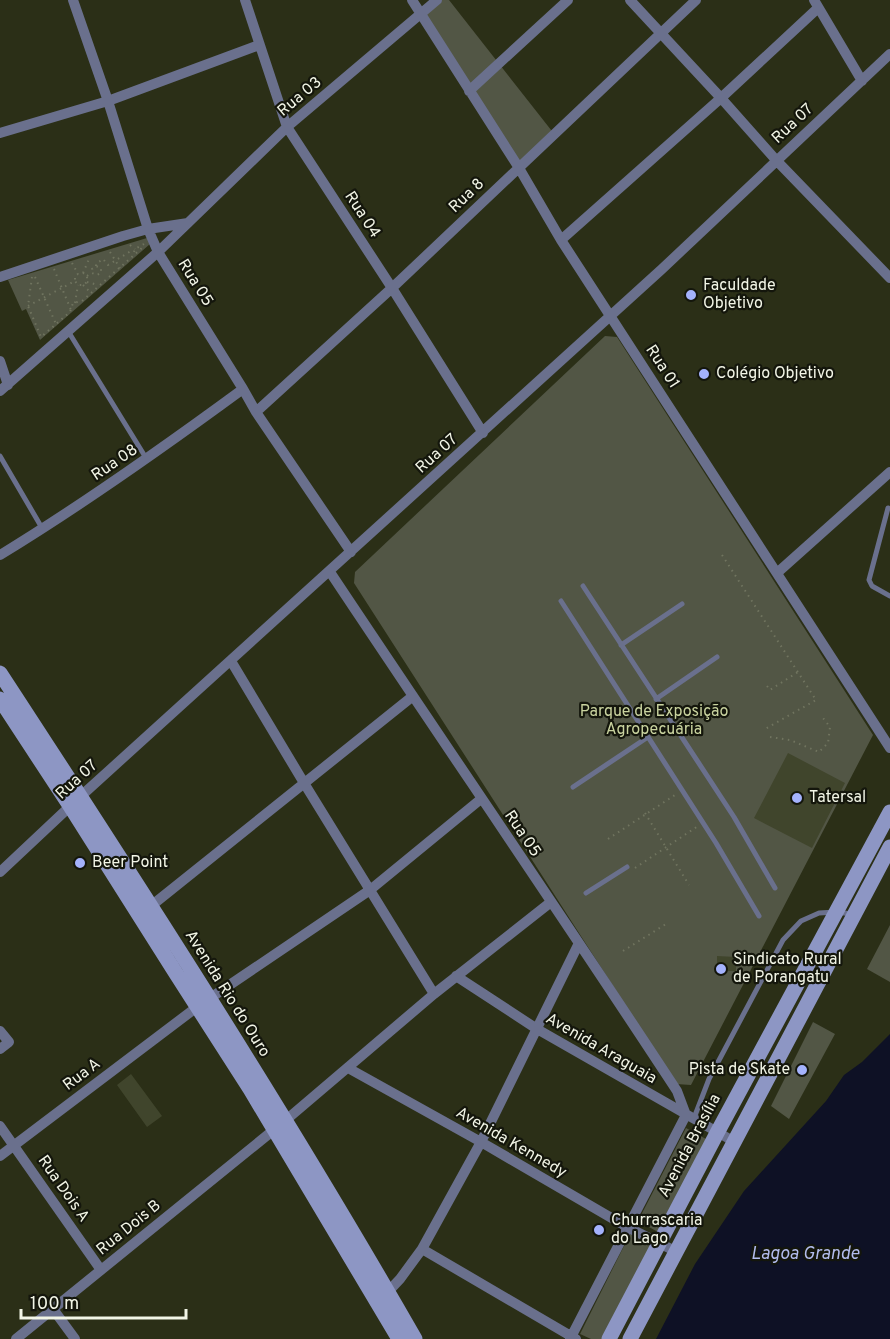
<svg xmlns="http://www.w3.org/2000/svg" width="890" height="1339" font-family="Overpass,sans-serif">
<rect width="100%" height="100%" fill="#2b2f17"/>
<path fill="#525645" d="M442,0H449L555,135L519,168L426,15Z
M147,238L150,244L40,340L26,309L22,311L8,280Z
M605,336L617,337L873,735L691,1085L676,1084L354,583L355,572Z
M890,925V982L867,969Z
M813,1022L835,1034L789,1119L771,1106Z
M686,1128L706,1139L658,1232L638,1221Z
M630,1234L652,1246L603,1339H591L580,1334Z"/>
<path fill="#0e1125" d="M890,1034V1339H656L695,1264L744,1191L826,1101L844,1075L862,1062Z"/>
<path fill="#40452c" d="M788,753L845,783L812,848L754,818Z
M717,956L736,957V971H717Z
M131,1074L162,1116L147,1127L117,1085Z"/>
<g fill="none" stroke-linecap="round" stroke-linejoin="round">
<path stroke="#70745f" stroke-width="2" stroke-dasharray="1.5 4.5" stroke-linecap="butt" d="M130,245L135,249
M110,252L120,268
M134,252L135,249L144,244
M72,263L78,274
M96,266V264L103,259L108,265L131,251
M54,269L71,310
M83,273L89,259
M87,276L92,273L97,275L101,273V268L96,266L92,269V273
M32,277L28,306L41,337L70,312L73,303L82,301L143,247
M35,277L56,324
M87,282L98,285
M83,285L91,293
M75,303L78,285
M28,306L75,281L78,285H83L87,282V276L83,273L78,274L75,276V281
M722,555L816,700L765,729
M767,686L770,690L798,672
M770,737L790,740L819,752L828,743L830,727L823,718
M645,813L689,885
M608,839L675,795
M635,868L698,826
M623,951L666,924"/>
<path stroke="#6a708d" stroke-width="5" d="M68,331L146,458
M0,456L42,528
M888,508L869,580L872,586L890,596
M583,586L734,817L775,888
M561,601L716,843L759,916
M621,645L682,604
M656,699L717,657
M573,787L648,737
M586,893L627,867
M694,1118L709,1079L783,940L801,921L819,913L836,912L852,914"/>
<path stroke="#6a708d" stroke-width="10" d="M73,0L108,101L148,229L158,252L243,389L256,412L351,552
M245,0L287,127L392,288L483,433
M412,0L519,168L561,240L890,748
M630,0L721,98L776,160L890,278
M814,0L862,81
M469,91L568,0
M0,133L108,101L259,45
M561,240L721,98L818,8
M0,277L123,236L148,229L188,223
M0,361L8,385
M0,391L158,252L287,127L437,0
M256,412L392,288L696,0
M0,555C84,504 164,447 243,389
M330,572C445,745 563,917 677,1091L686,1115L570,1339
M777,573L890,472
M231,661L304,783L434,994
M0,872L81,796L662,269L890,54
M151,906L413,696
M456,976L537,1029L733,1141
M0,1031L9,1042L0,1049
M348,1068L481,1142L627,1227L677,1252
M0,1126L101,1270
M0,1156L197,1007L370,890L481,799
M422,1249L576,1339
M384,1296L400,1279L422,1249L481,1142L579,943
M53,1309L75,1339
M16,1339L286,1120L434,994L551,902"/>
<path stroke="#8d96c4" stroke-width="15" d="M0,673C143,892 285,1112 415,1339
M0,699L70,806L175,972L250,1089L399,1339
M609,1339L717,1133L890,812
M630,1339L890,847"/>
</g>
<g fill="#a4b2fc" stroke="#14160c" stroke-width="2">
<circle cx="691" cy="295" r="6"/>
<circle cx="704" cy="374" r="6"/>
<circle cx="797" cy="798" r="6"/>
<circle cx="80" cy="863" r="6"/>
<circle cx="721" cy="969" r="6"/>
<circle cx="802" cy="1070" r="6"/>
<circle cx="599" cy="1230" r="6"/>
</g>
<g text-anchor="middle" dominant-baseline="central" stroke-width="4.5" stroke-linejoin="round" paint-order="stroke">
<g font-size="16" fill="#f2f5e6" stroke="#14160c">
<text transform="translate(300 97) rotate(-40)">Rua 03</text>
<text transform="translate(793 124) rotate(-43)">Rua 07</text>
<text transform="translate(467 196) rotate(-44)">Rua 8</text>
<text transform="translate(362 215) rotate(57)">Rua 04</text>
<text transform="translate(195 283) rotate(58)">Rua 05</text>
<text transform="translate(662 367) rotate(57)">Rua 01</text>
<text transform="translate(437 454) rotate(-42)">Rua 07</text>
<text transform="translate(115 463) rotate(-34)">Rua 08</text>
<text transform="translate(77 780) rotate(-42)">Rua 07</text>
<text transform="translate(522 834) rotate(56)">Rua 05</text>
<text transform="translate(227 994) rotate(58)">Avenida Rio do Ouro</text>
<text transform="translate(601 1049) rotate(30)">Avenida Araguaia</text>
<text transform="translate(82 1075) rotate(-37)">Rua A</text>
<text transform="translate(511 1143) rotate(30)">Avenida Kennedy</text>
<text transform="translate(690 1146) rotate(-62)">Avenida Brasília</text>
<text transform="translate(63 1189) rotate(55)">Rua Dois A</text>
<text transform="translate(129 1228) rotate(-39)">Rua Dois B</text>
</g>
<g font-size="16" fill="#f2f5e6" stroke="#14160c" text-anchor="start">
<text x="703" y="286">Faculdade<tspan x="703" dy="18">Objetivo</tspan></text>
<text x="716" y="374">Colégio Objetivo</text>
<text x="809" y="798">Tatersal</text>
<text x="92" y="863">Beer Point</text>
<text x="733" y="960">Sindicato Rural<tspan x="733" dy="18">de Porangatu</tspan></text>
<text x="790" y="1070" text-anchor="end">Pista de Skate</text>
<text x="611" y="1221">Churrascaria<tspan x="611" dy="18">do Lago</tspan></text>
</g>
<g font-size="16" fill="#c9d39f" stroke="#14160c">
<text x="654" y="712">Parque de Exposição<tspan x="654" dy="18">Agropecuária</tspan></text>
</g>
<g font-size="18" font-style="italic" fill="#b2bced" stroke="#14160c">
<text x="805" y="1254">Lagoa Grande</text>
</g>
</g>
<path d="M21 1309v9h165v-9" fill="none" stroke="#f2f5e6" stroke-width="3"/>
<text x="30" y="1309" font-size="18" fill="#f2f5e6" stroke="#14160c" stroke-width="4.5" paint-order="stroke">100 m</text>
</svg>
